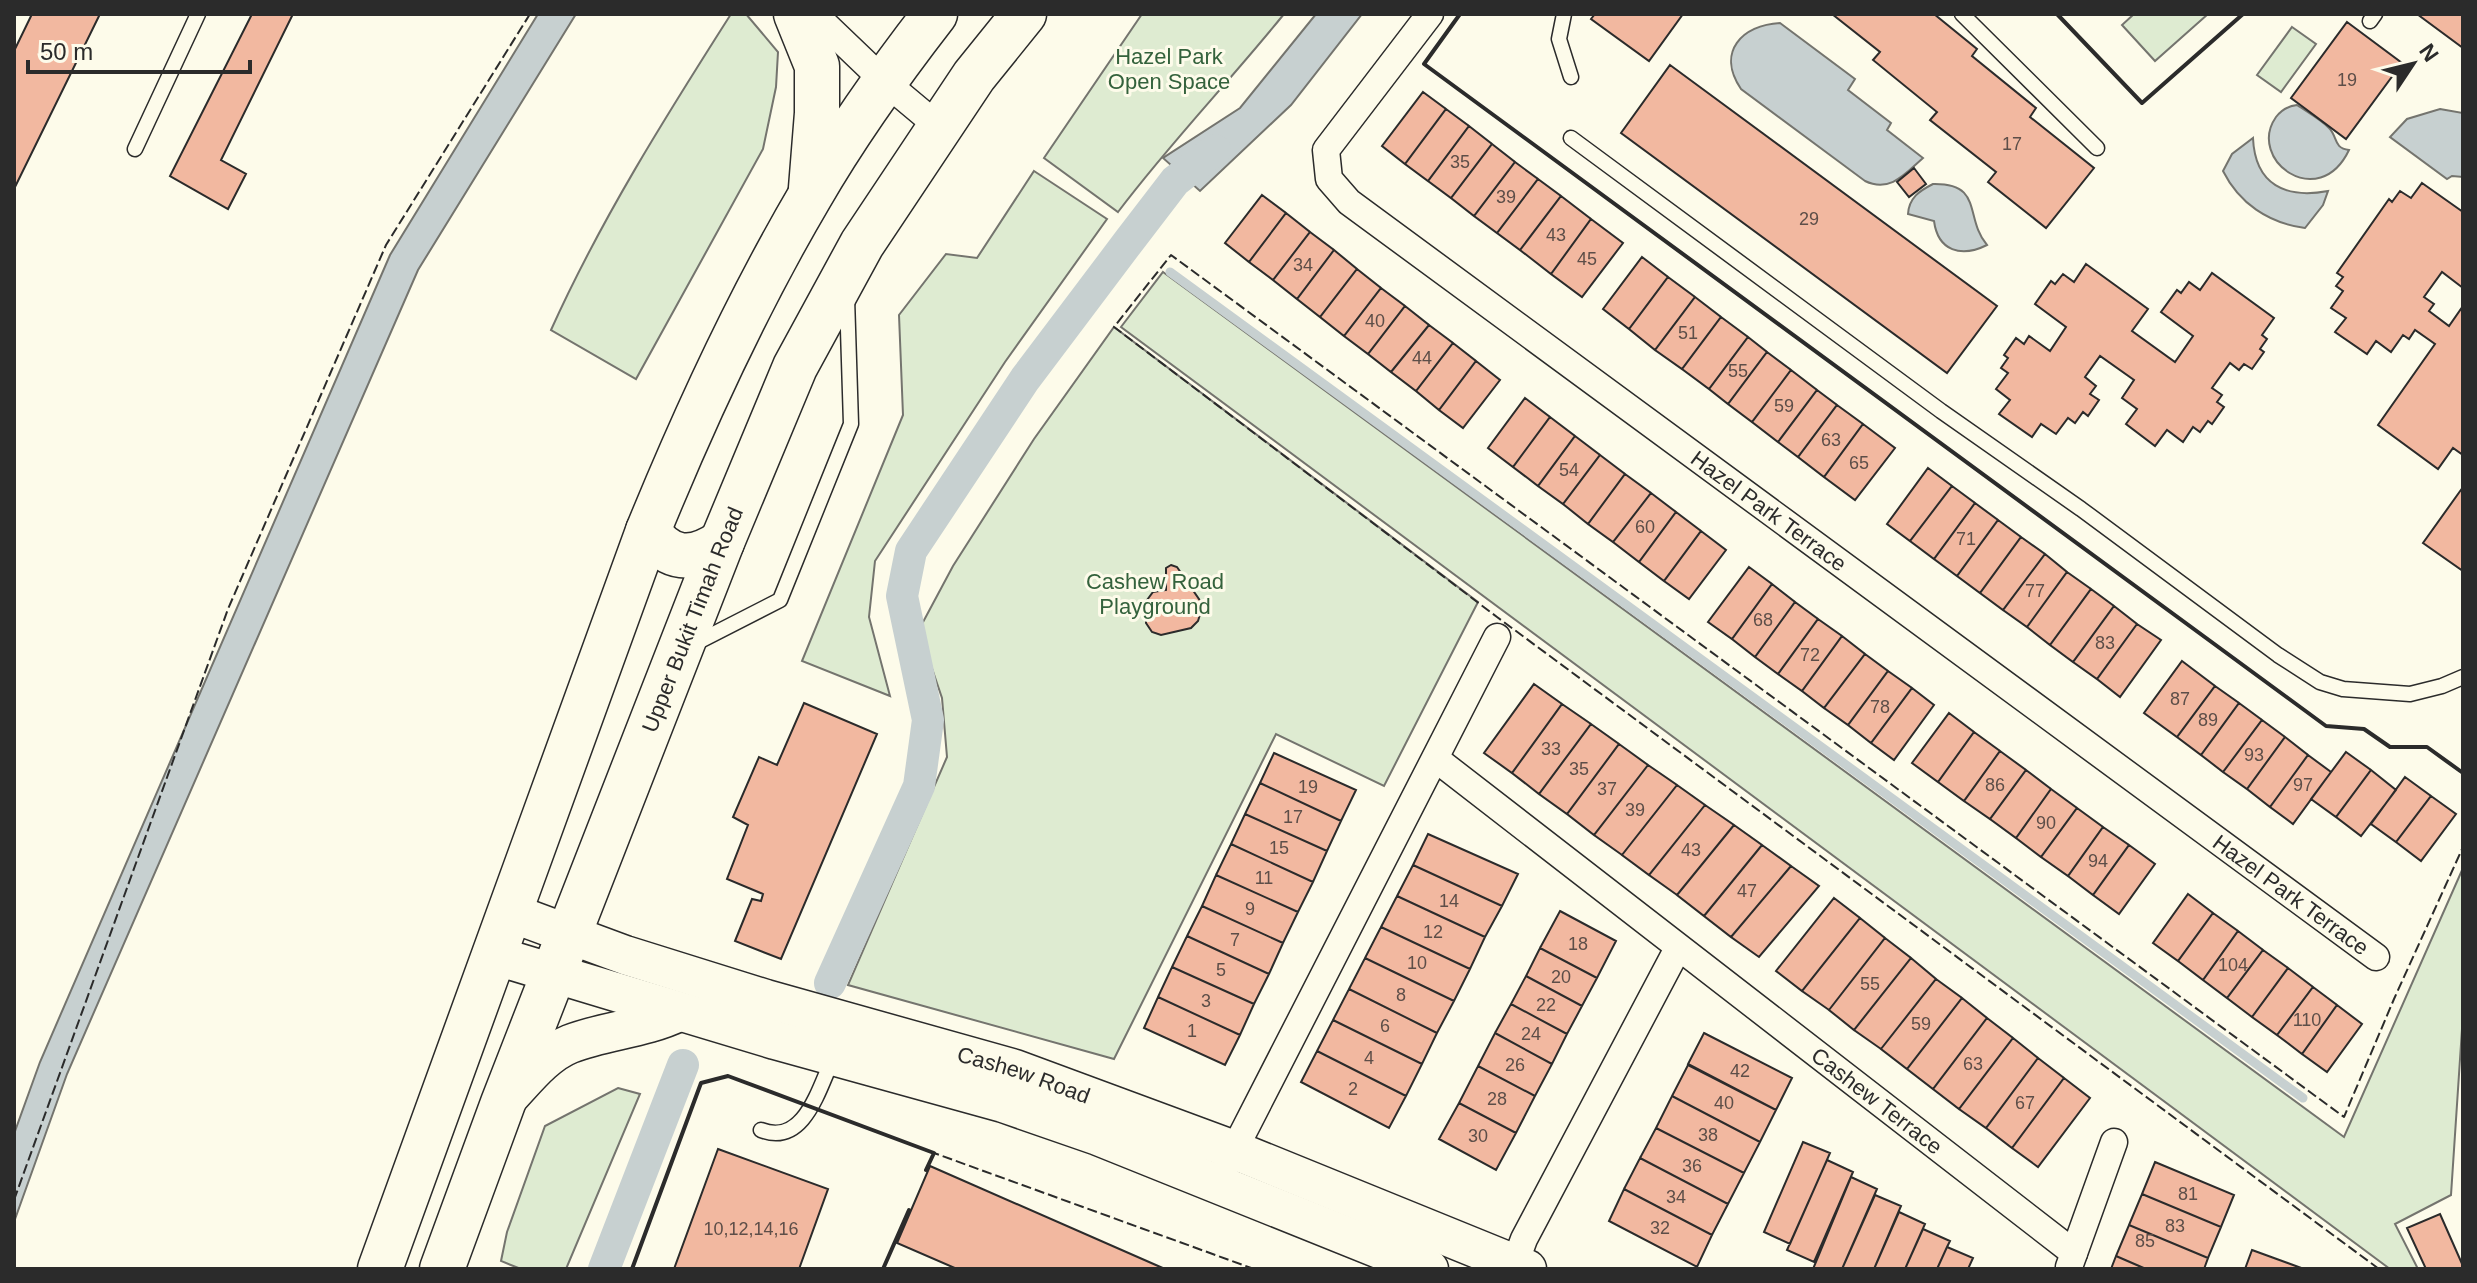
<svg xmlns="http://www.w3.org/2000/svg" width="2477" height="1283" font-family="Arial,sans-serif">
<rect width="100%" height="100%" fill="#fdfbea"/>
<path fill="#deebd1" stroke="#74746e" stroke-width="2" d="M731,14H746L778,52L776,87L763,149L636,379L551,330C601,219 666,116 731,14Z
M1142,14H1284C1230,81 1170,143 1118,212L1044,158Z
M2134,14H2208L2155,61L2122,25Z
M2292,27L2316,44L2281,92L2257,75Z
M1034,171L1107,219L1005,362L875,561L869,617L890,696L802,661L903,415L899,315L946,254L977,258Z
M1163,272L2344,1137L2463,868V1014L2451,1195L2395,1224L2418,1269H2390L1121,327Z
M1114,327L1478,602L1384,786L1276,734L1114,1059L848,985L947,757L942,698L923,642L922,624L953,566L1034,439Z
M618,1088L640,1094L566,1269H521L501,1261L507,1232L545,1126Z"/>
<path fill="#c7d0d0" stroke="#74746e" stroke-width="2" d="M538,14H576L418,270L67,1074L14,1222V1134L40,1062L390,255Z
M1316,14H1362L1291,105L1200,191L1163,158L1240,108Z
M1780,23L1855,79L1848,90L1891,123L1887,130L1923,158C1905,174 1890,193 1865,181L1741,89C1716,52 1742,25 1780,23Z
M2297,105C2307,112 2320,119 2329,128C2338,137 2333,148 2349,150C2319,213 2246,160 2276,117C2282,109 2288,106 2297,105Z
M2440,109L2463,113V177L2452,176L2447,179L2390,137L2407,119Z
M2253,138C2255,185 2286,199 2328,191L2323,205L2305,228C2268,223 2239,203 2223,171L2232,154Z
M1933,184C1984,183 1964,218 1987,245C1961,258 1938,251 1934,221L1908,214C1909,198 1919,191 1933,184Z"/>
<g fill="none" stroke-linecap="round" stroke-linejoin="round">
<path stroke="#c7d0d0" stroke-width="9" d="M1170,272L2303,1098"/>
<path stroke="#c7d0d0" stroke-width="32" d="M830,983L919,786L928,720L902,596L911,551L1025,379L1129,241L1175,181L1215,150
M604,1269L683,1065"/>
</g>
<path fill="#f2b8a0" stroke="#2b2b2b" stroke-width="2" d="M32,14H100L14,189V51Z
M252,14H293L221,160L246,174L228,209L170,176Z
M1595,14H1683L1649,61L1591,19Z
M1832,14H1934L1977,49L1972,56L2036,108L2030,117L2094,168L2046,228L1988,182L1996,172L1930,120L1937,112L1873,60L1880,52Z
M2417,14H2463V48Z
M2347,22L2402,63L2346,139L2291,98Z
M1670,65L1997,306L1947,373L1621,133Z
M1423,92L1446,109L1405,164L1382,146Z
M1446,109L1469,126L1428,181L1405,164Z
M1469,126L1492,144L1451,198L1428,181Z
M1492,144L1515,162L1474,216L1451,198Z
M1515,162L1538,179L1497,233L1474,216Z
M1914,168L1926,184L1909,197L1897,182Z
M1538,179L1561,196L1520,250L1497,233Z
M2422,183L2463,212V288L2442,272L2424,297L2434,304L2429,311L2449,326L2463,306V455L2453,448L2438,469L2378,425L2435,344L2415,330L2409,339L2403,335L2391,352L2376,341L2367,354L2335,332L2346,318L2331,308L2343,291L2336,286L2343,277L2337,273L2389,199L2392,202L2400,191L2411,198Z
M1262,195L1286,213L1249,262L1225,243Z
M1561,196L1591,219L1551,274L1520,250Z
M1286,213L1310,232L1273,280L1249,262Z
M1591,219L1623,243L1582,297L1551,274Z
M1310,232L1334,250L1297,299L1273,280Z
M1334,250L1357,269L1320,317L1297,299Z
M1642,257L1668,277L1629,329L1603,309Z
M2086,264L2148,309L2132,331L2175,362L2193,336L2161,312L2177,290L2181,293L2189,282L2200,290L2212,273L2274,318L2262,335L2267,339L2260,349L2264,352L2252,369L2244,364L2239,370L2230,363L2212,388L2222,395L2217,402L2224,407L2212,424L2208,421L2200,432L2193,427L2183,442L2167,430L2155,446L2126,424L2137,409L2122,398L2134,380L2100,356L2085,377L2096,386L2090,394L2099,400L2088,416L2083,412L2075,423L2068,418L2056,434L2041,424L2032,437L1999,414L2010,400L1996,389L2008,373L2001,368L2008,358L2004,355L2016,338L2024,344L2029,336L2050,351L2066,327L2035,304L2051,281L2055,284L2063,274L2074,282Z
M1357,269L1381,288L1344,336L1320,317Z
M1668,277L1695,297L1655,350L1629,329Z
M1381,288L1405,306L1368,354L1344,336Z
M1695,297L1721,317L1682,369L1655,350Z
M1405,306L1429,325L1391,372L1368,354Z
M1721,317L1748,337L1709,389L1682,369Z
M1429,325L1453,343L1416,391L1391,372Z
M1748,337L1767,352L1728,404L1709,389Z
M1453,343L1476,361L1439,410L1416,391Z
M1767,352L1791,370L1752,422L1728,404Z
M1476,361L1500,380L1463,428L1439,410Z
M1791,370L1817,390L1778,442L1752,422Z
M1817,390L1837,405L1798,457L1778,442Z
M1525,398L1550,417L1513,467L1488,448Z
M1837,405L1863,424L1824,477L1798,457Z
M1550,417L1575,436L1538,486L1513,467Z
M1863,424L1895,448L1855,500L1824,477Z
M1575,436L1600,455L1563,504L1538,486Z
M1600,455L1625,474L1588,524L1563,504Z
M1928,468L1952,486L1910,541L1887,524Z
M1625,474L1651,493L1613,542L1588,524Z
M1952,486L1975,503L1934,559L1910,541Z
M2463,487V571L2423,543Z
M1651,493L1676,512L1639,562L1613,542Z
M1975,503L1998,520L1957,576L1934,559Z
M1676,512L1701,531L1664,581L1639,562Z
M1998,520L2021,537L1980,593L1957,576Z
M1701,531L1726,550L1689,599L1664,581Z
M2021,537L2045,554L2003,610L1980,593Z
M2045,554L2067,572L2027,627L2003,610Z
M1171,565L1177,567L1203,605L1198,621L1191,628L1161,635L1152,632L1146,623L1147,600L1153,592L1166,590V568Z
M1749,567L1772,584L1732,639L1708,622Z
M2067,572L2091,589L2050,645L2027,627Z
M1772,584L1795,602L1755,657L1732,639Z
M2091,589L2114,606L2073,662L2050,645Z
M1795,602L1818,619L1778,674L1755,657Z
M2114,606L2137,624L2097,679L2073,662Z
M1818,619L1842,636L1802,691L1778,674Z
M2137,624L2161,640L2120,697L2097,679Z
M1842,636L1865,654L1824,708L1802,691Z
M1865,654L1888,671L1848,725L1824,708Z
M2182,661L2215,686L2177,737L2144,713Z
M1888,671L1912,688L1871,743L1848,725Z
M1534,684L1562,704L1512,773L1484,753Z
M2215,686L2239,703L2201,755L2177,737Z
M1912,688L1934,705L1894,760L1871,743Z
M804,703L877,734L781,959L735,941L752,899L761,901L763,894L727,879L748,825L733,817L759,757L777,765Z
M2239,703L2262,720L2223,772L2201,755Z
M1562,704L1591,724L1539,794L1512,773Z
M1949,713L1974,732L1938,782L1912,763Z
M2262,720L2285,737L2247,789L2223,772Z
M1591,724L1619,744L1567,814L1539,794Z
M1974,732L2000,751L1964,801L1938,782Z
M2285,737L2308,755L2270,807L2247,789Z
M1619,744L1648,765L1594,835L1567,814Z
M2000,751L2026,770L1990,819L1964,801Z
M2346,752L2371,770L2336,817L2311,799Z
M1274,753L1356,790L1341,821L1260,783Z
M2308,755L2331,772L2293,824L2270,807Z
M1648,765L1677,785L1622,855L1594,835Z
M2026,770L2051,789L2016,838L1990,819Z
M2371,770L2396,790L2361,836L2336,817Z
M2405,777L2431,796L2396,842L2371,824Z
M1260,783L1341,821L1327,851L1245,814Z
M1677,785L1705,805L1649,875L1622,855Z
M2051,789L2077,808L2041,857L2016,838Z
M2431,796L2456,814L2421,861L2396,842Z
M1705,805L1734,825L1677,895L1649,875Z
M2077,808L2103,827L2068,876L2041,857Z
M1245,814L1327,851L1313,882L1231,844Z
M1734,825L1762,845L1704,916L1677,895Z
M2103,827L2129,845L2093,895L2068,876Z
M1428,834L1518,874L1502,906L1413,865Z
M1231,844L1313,882L1298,912L1216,875Z
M1762,845L1791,866L1731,937L1704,916Z
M2129,845L2155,864L2119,914L2093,895Z
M1413,865L1502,906L1485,937L1397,896Z
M1791,866L1819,886L1759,957L1731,937Z
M1216,875L1298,912L1283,943L1202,906Z
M2188,894L2213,913L2178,961L2153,943Z
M1397,896L1485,937L1470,969L1381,927Z
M1834,898L1860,918L1802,991L1776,971Z
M1202,906L1283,943L1269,974L1187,936Z
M1560,911L1616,941L1597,978L1540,948Z
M2213,913L2238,931L2203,980L2178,961Z
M1860,918L1885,938L1829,1010L1802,991Z
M1381,927L1470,969L1454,1001L1365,958Z
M2238,931L2263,950L2227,998L2203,980Z
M1187,936L1269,974L1254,1004L1172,967Z
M1885,938L1911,958L1854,1030L1829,1010Z
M1540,948L1597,978L1582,1006L1526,976Z
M2263,950L2288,968L2252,1017L2227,998Z
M1365,958L1454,1001L1437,1033L1349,989Z
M1911,958L1936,979L1881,1049L1854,1030Z
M1172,967L1254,1004L1240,1035L1158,997Z
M2288,968L2313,987L2277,1035L2252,1017Z
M1526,976L1582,1006L1567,1034L1511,1004Z
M1936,979L1962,998L1907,1069L1881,1049Z
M2313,987L2337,1005L2302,1054L2277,1035Z
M1349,989L1437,1033L1422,1064L1333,1020Z
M1158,997L1240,1035L1225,1065L1144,1028Z
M1962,998L1987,1018L1933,1089L1907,1069Z
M1511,1004L1567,1034L1552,1064L1495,1033Z
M2337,1005L2362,1024L2327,1072L2302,1054Z
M1987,1018L2013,1038L1959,1109L1933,1089Z
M1333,1020L1422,1064L1406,1096L1317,1051Z
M1495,1033L1552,1064L1535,1096L1478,1066Z
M1704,1033L1792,1078L1776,1110L1688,1064Z
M2013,1038L2038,1058L1986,1128L1959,1109Z
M1317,1051L1406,1096L1389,1128L1301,1082Z
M2038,1058L2064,1078L2012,1148L1986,1128Z
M1688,1065L1776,1110L1760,1142L1672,1096Z
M1478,1066L1535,1096L1516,1133L1459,1103Z
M2064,1078L2090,1098L2038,1167L2012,1148Z
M1672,1096L1760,1142L1744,1173L1656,1128Z
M1459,1103L1516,1133L1496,1170L1439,1139Z
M1656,1128L1744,1173L1728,1204L1640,1158Z
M1803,1142L1830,1153L1790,1244L1764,1232Z
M718,1149L828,1189L799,1269H674Z
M1640,1158L1728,1204L1712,1235L1624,1189Z
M1827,1160L1853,1172L1814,1262L1787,1250Z
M2155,1162L2234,1195L2221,1227L2142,1194Z
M930,1166L1165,1269H957L897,1243Z
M1851,1177L1877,1189L1842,1269H1813Z
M1624,1189L1712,1235L1697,1267L1609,1221Z
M2142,1194L2221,1227L2208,1258L2129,1225Z
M1875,1195L1901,1206L1874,1269H1842Z
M1899,1212L1925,1224L1905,1269H1874Z
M2440,1214L2463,1266V1269H2426L2407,1228Z
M2129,1225L2208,1258L2204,1269H2146L2116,1256Z
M1923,1229L1950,1241L1947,1247L1937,1269H1905Z
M1947,1247L1973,1258L1968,1269H1937Z
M2252,1250L2304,1269H2245Z
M2116,1256L2146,1269H2111Z"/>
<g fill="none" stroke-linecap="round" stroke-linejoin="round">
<defs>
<path id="lane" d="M1564,14L1559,39L1571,77
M1962,14L2097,148
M2370,21L2375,14
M1571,138L1941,411L2081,509L2278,655L2320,682L2343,689L2410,694L2442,686L2463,677
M135,149L198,14
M692,645L780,600L851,424L847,298
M761,1130C805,1147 819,1087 834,1056"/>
<g id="street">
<path d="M814,14L884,81L939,127"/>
<path id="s1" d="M1430,14L1326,150L1329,179L1349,202L2376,957"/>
<path id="s2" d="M1436,759L2074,1253"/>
<path d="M1227,1164L1497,637"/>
<path d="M2069,1267L2114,1142"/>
<path d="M1513,1269L1524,1239L1678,948"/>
</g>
<g id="secondary">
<path id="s3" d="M509,912L625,955L766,999L1015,1069L1234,1150L1527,1269"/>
<path d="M493,955L775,1040L1003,1103L1098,1136L1429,1269"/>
<path d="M508,1098C526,1079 545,1054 570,1044C606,1030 644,1029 679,1012"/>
</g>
<g id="highway">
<path d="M796,14L817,66V113L811,188"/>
<path d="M648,531C669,561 692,562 722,542"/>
<path d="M380,1269L648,531C695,416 747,303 810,196C847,132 890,72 935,14"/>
<path id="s4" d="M442,1269L503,1103L722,542L795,367L862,244L974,76L1024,14"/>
</g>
</defs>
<use href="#lane" stroke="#2b2b2b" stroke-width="17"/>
<use href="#street" stroke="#2b2b2b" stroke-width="29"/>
<use href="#secondary" stroke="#2b2b2b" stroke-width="41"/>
<use href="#highway" stroke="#2b2b2b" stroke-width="47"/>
<use href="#lane" stroke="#fdfbea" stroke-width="14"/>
<use href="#street" stroke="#fdfbea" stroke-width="26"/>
<use href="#secondary" stroke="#fdfbea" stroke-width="38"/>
<use href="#highway" stroke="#fdfbea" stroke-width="44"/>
<path stroke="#2b2b2b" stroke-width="2" stroke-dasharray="10 4" stroke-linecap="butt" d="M926,1170L934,1153L1254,1269
M14,1200L228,609L386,245L530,14
M883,1269L909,1210
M2379,1269L1497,617L1114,327L1171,255L2344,1117L2394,999L2463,847"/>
<path stroke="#2b2b2b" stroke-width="4" d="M1460,14L1424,64L2326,726L2364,729L2390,747H2427L2463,773
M2057,14L2142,103L2243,14
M632,1269L701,1083L728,1076L934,1153L926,1170
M883,1269L909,1210"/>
</g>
<g text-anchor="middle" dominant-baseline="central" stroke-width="6" stroke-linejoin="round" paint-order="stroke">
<g font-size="18" fill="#5d4e48">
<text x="2347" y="80">19</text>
<text x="2012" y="144">17</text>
<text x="1460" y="162">35</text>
<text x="1506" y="197">39</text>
<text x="1809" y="219">29</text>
<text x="1556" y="235">43</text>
<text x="1587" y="259">45</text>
<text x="1303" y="265">34</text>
<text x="1375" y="321">40</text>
<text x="1688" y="333">51</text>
<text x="1422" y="358">44</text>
<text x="1738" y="371">55</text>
<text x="1784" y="406">59</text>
<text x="1831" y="440">63</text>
<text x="1859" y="463">65</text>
<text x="1569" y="470">54</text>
<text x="1645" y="527">60</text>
<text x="1966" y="539">71</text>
<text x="2035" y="591">77</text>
<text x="1763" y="620">68</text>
<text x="2105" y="643">83</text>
<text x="1810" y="655">72</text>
<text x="2180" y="699">87</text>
<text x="1880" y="707">78</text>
<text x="2208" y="720">89</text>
<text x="1551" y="749">33</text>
<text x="2254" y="755">93</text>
<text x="1579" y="769">35</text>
<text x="1995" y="785">86</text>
<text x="2303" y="785">97</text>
<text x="1308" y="787">19</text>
<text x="1607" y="789">37</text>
<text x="1635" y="810">39</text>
<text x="1293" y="817">17</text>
<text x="2046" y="823">90</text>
<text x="1279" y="848">15</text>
<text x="1691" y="850">43</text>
<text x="2098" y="861">94</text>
<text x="1264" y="878">11</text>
<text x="1747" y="891">47</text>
<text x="1449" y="901">14</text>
<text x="1250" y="909">9</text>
<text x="1433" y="932">12</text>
<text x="1235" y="940">7</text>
<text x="1578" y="944">18</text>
<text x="1417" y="963">10</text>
<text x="2233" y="965">104</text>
<text x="1221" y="970">5</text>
<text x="1561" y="977">20</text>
<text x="1870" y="984">55</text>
<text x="1401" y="995">8</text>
<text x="1206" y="1001">3</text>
<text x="1546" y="1005">22</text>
<text x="2307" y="1020">110</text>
<text x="1921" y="1024">59</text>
<text x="1385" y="1026">6</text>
<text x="1192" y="1031">1</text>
<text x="1531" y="1034">24</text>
<text x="1369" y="1058">4</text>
<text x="1973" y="1064">63</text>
<text x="1515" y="1065">26</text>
<text x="1740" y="1071">42</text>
<text x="1353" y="1089">2</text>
<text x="1497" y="1099">28</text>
<text x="1724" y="1103">40</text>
<text x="2025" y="1103">67</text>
<text x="1708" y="1135">38</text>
<text x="1478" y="1136">30</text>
<text x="1692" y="1166">36</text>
<text x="2188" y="1194">81</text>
<text x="1676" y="1197">34</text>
<text x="2175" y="1226">83</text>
<text x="1660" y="1228">32</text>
<text x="751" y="1229">10,12,14,16</text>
<text x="2145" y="1241">85</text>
</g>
<g font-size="22" fill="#34623c" stroke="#fdfbea">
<text x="1169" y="56">Hazel Park<tspan x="1169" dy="25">Open Space</tspan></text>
<text x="1155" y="581">Cashew Road<tspan x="1155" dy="25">Playground</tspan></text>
</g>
<g font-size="22" fill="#2b2b2b" stroke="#fdfbea">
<text stroke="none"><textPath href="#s1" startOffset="752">Hazel Park Terrace</textPath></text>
<text stroke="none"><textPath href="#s4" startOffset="696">Upper Bukit Timah Road</textPath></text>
<text stroke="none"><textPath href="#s1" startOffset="1400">Hazel Park Terrace</textPath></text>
<text stroke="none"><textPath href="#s3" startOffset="540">Cashew Road</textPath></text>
<text stroke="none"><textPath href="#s2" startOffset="558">Cashew Terrace</textPath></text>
</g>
</g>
<rect width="2477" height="1283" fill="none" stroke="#2b2b2b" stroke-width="32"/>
<g transform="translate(2413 64) rotate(55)" stroke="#fdfbea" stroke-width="6" paint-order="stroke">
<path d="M0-6L14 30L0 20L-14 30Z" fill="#2b2b2b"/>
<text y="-12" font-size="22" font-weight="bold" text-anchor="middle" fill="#2b2b2b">N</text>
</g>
<path d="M28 60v12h222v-12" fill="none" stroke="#2b2b2b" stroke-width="4"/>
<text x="40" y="60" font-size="24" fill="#2b2b2b" stroke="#fdfbea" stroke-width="6" paint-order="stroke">50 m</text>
</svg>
